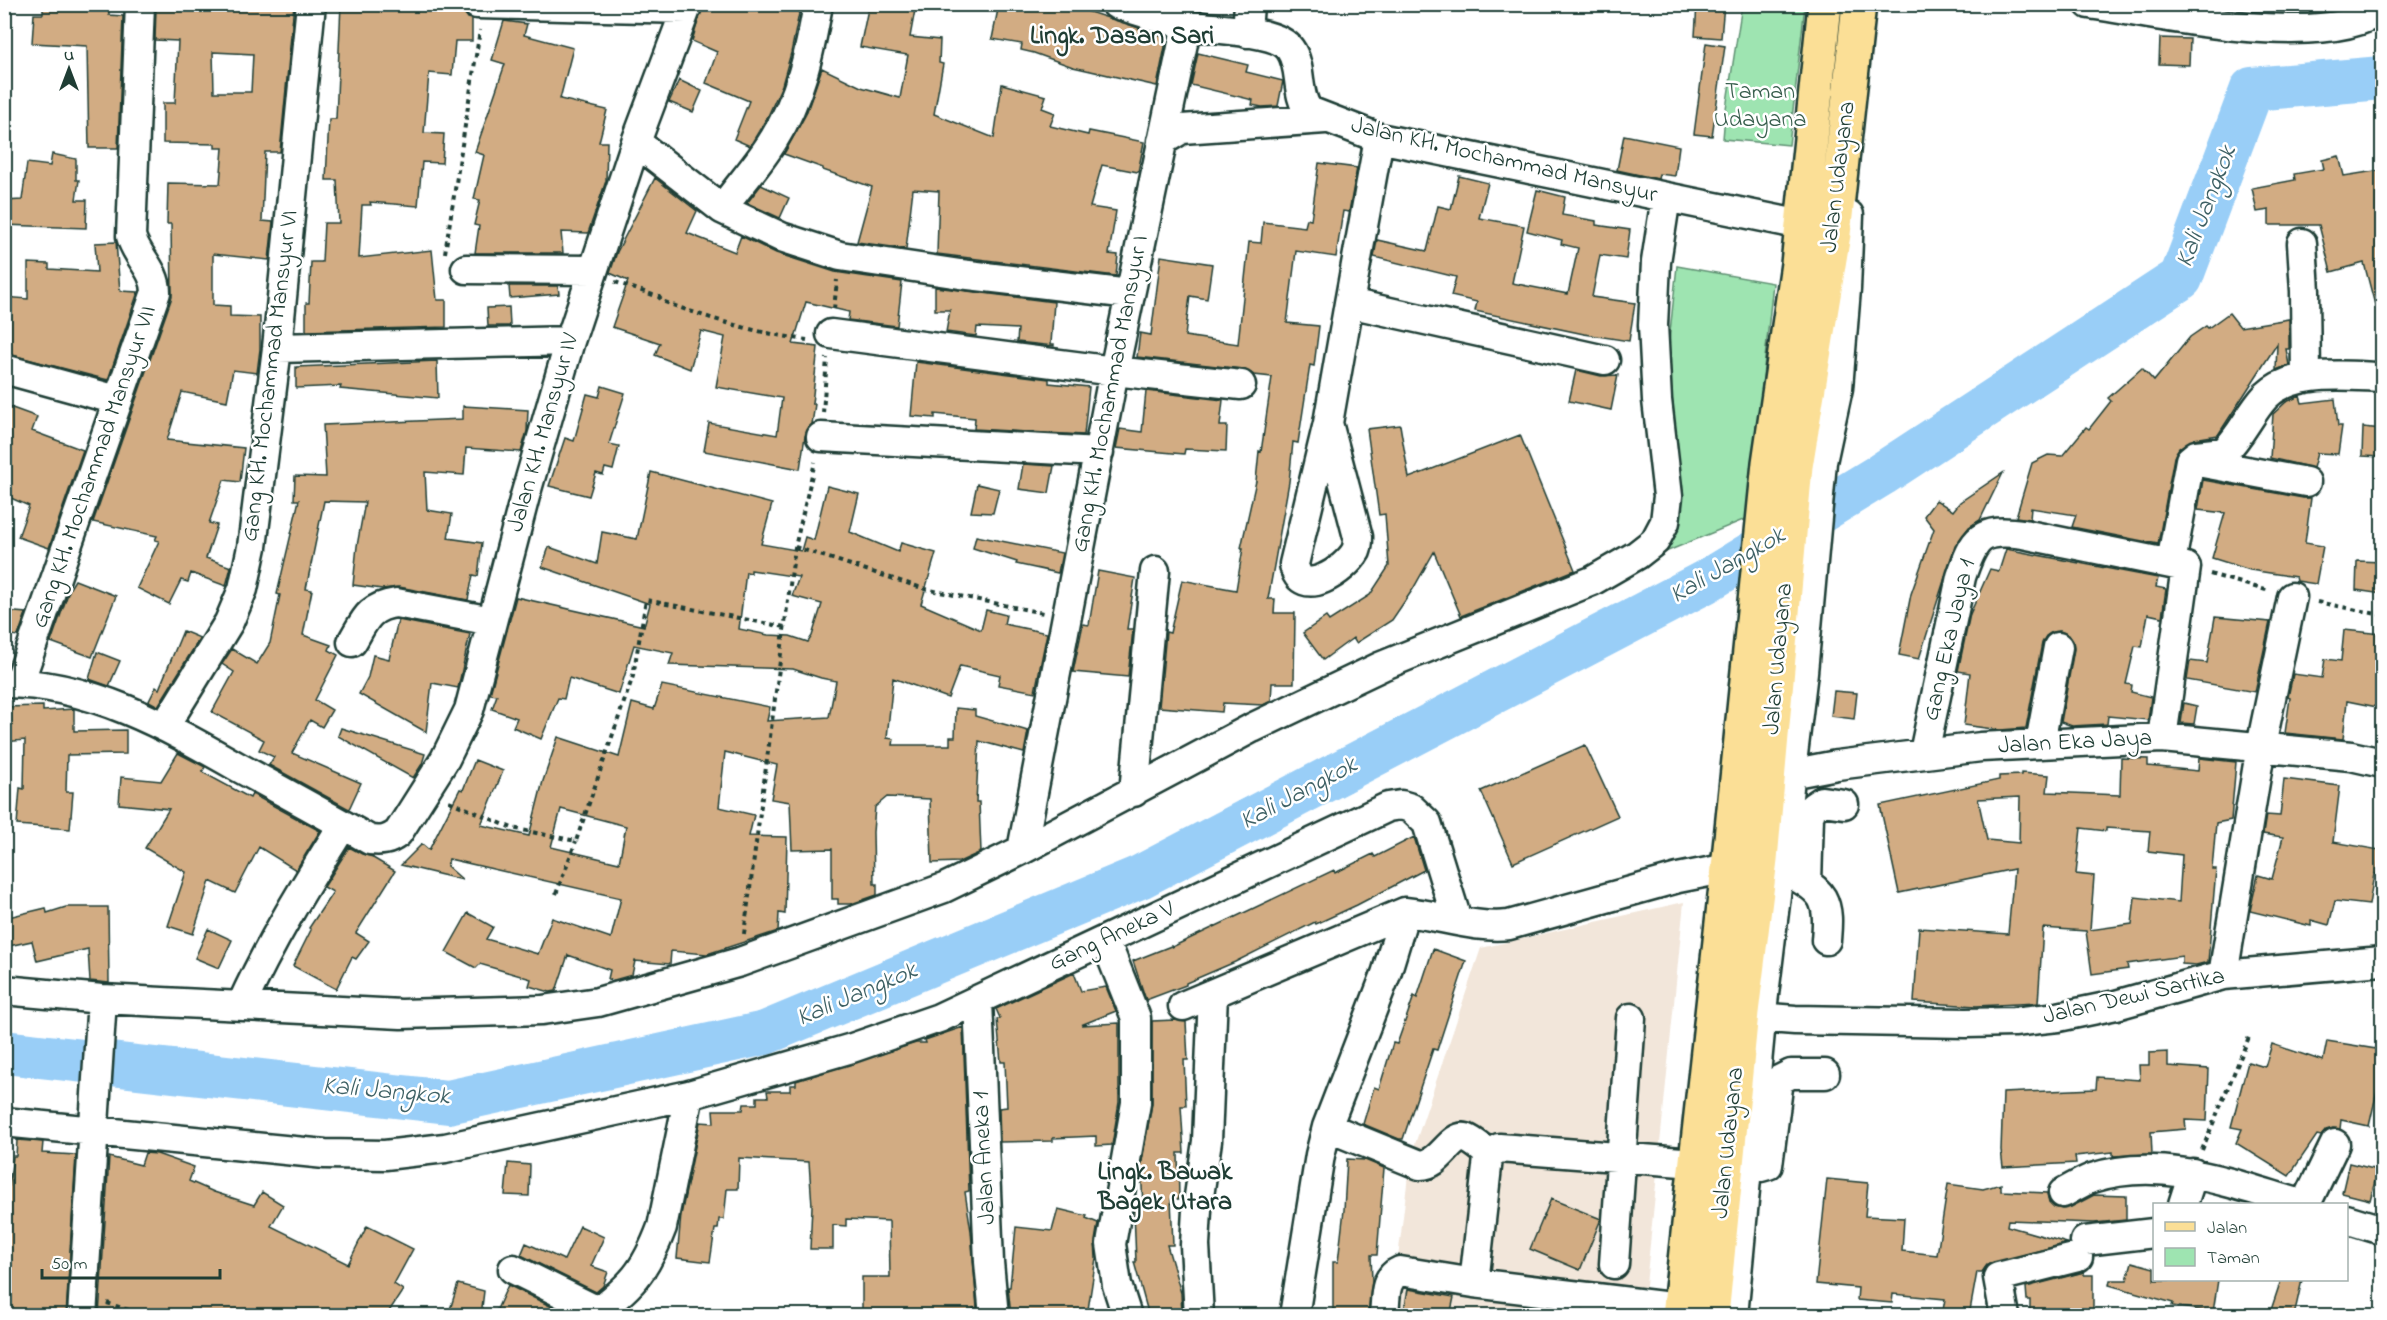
<svg xmlns="http://www.w3.org/2000/svg" width="2387" height="1320" font-family="'Indie Flower',sans-serif">
<rect width="100%" height="100%" fill="#fff"/>
<filter id="ink" filterUnits="userSpaceOnUse"><feTurbulence type="fractalNoise" baseFrequency=".0167" numOctaves="2"/><feDisplacementMap in="SourceGraphic" scale="12" xChannelSelector="R" yChannelSelector="G"/><feConvolveMatrix kernelMatrix="1 2 1 2 8 2 1 2 1" color-interpolation-filters="sRGB"/></filter>
<g filter="url(#ink)">
<path fill="#f2e6da" d="M1684,902L1643,1315L1391,1316L1410,1159L1481,948Z"/>
<path fill="#9ee4b1" stroke="#5e9072" stroke-width="1.5" d="M2366,4L2318,20L2259,5Z
M1742,5H1805L1789,145L1723,139L1725,115Z
M1677,266L1773,283L1748,518L1646,560Z"/>
<g fill="none" stroke-linecap="round" stroke-linejoin="round">
<path stroke="#99cef7" stroke-width="44" d="M4,1052L448,1102L765,1033L1140,877L1705,582L1882,474L2181,278L2252,89L2382,78"/>
</g>
<path fill="#d2ac83" stroke="#1f3d34" stroke-width="1.5" fill-rule="evenodd" d="M43,4H109V15L123,16L118,148H89L87,46L32,43L34,14H43Z
M186,4H294L280,152H265L262,221L273,222L269,260L213,254V305L230,306V316L260,317V349L257,373L233,370L227,401L182,392L167,440L244,448L240,482L224,480L209,523L217,525L206,558L231,567L226,586L191,573L188,582L181,580L169,604L137,588L159,541L155,540L157,536L93,522L172,297L171,224H167L168,183L220,184L223,148H215V144L163,143V103H175L178,41L155,40L156,8H185ZM213,52L253,54L251,92H214Z
M341,4L373,9V6L404,8V5L432,6V8L462,9L468,18L472,19V41H455L452,75L429,73L424,133L444,134L442,163L422,162L418,206L370,202L371,205H362L359,258L432,250L437,300H446V327L306,331V303H309L311,262H322L324,223H339L337,180H326L329,119H336Z
M703,4H801L791,53L782,85L768,116L750,146L734,139L749,101L706,83L717,52L692,41Z
M869,4L915,10L910,37L940,40L939,63L943,64L934,114L994,138L1002,84L1046,96L1042,108L1055,113L1050,126L1088,135L1089,131L1144,142L1138,172L1102,165L1090,207L1116,211L1109,254L1118,255L1116,276L937,254L939,191L913,189L906,249L857,242L872,187L823,170V168L784,154L806,114L822,68L861,87L900,98L908,55L860,47Z
M999,4H1065L1167,37L1157,86L1073,67L1034,53L1021,50L1022,44L992,39Z
M1697,4H1724L1721,38L1695,36Z
M504,21L527,24L524,35L573,48L560,99L607,110L599,142H607L606,181L588,233L561,232L563,253H475L479,226L474,225L480,200L474,199L484,155L475,152L505,64L492,60Z
M2160,38L2190,39L2189,65L2159,64Z
M1706,43L1725,46L1712,136L1694,134Z
M1198,53L1248,65L1246,72L1283,81L1278,106L1262,107L1252,105L1253,100L1191,85Z
M679,80L702,91L693,112L669,102Z
M1624,135L1679,146L1675,176L1659,174L1658,179L1617,170Z
M52,154L76,159V180H79L76,200H87L86,228L4,225V201L22,200L27,163L50,166Z
M2339,156L2344,176L2382,170V308L2376,309L2364,263L2331,272L2319,225H2269V210L2257,212L2252,188L2295,180L2294,174L2324,169L2322,160Z
M1319,163L1357,168L1349,212L1343,211L1336,257L1296,251L1287,323L1319,326L1314,366L1310,365L1298,443L1293,442L1289,482L1268,599H1275L1274,613H1295L1294,683H1272L1271,701L1263,705L1223,703L1222,712L1159,707L1166,632L1170,633L1182,580L1236,590L1243,548H1241L1256,481L1259,451L1261,452L1272,377L1254,375L1243,369L1137,357L1140,333L1151,335L1161,256L1212,264L1207,299L1190,296L1185,336L1238,344L1249,242L1261,243L1263,222L1305,227L1307,219L1311,220Z
M1459,176L1488,183L1479,218L1524,226L1512,283L1568,294L1578,248L1561,244L1562,240L1527,231L1537,190L1565,197L1562,215L1596,221V225L1630,230L1626,259L1600,255L1592,297L1635,303L1629,341L1584,334L1475,311L1477,302L1451,296L1456,277L1374,257L1377,240L1427,251L1438,206L1451,209Z
M655,178L697,211L687,233L735,252L741,236L776,253L835,272L902,282L897,326L848,320L849,312L806,302L793,344L818,347L812,404H815L812,424L805,436L800,469L704,451L709,423L777,435L782,398L716,387L725,337L701,331L690,369L655,355L660,343L612,327L628,281L610,273L617,252Z
M761,185L789,198L780,218L747,203Z
M116,242L120,291L138,292L108,380L4,353V297L28,299V263L49,264V269L97,272L95,243Z
M509,286H558L559,294L510,298Z
M935,287L1054,302L1051,344H1054V346L1017,342L1018,329L977,327L976,336L946,332L950,310H935Z
M509,307L510,326H488L487,308Z
M2229,313L2240,327L2289,319V349H2286L2289,365L2276,370L2277,344L2218,435L2194,439L2179,448L2174,457L2158,544L2072,527L2076,515L2031,508L2030,519L2016,517L2032,463L2048,455L2062,456L2086,427L2089,429L2111,401L2108,398L2142,368L2154,381L2190,337L2206,326L2208,328Z
M437,361L438,398L340,389L341,386L296,388V367Z
M916,362L1049,379V383L1089,387L1084,435L974,429L975,418L935,414V418L911,416Z
M1576,370L1601,376L1618,375L1611,410L1569,401Z
M602,386L625,393L609,444L619,446L613,470L605,468L603,475L596,473L589,496L549,486L565,438L574,441L587,394L599,397Z
M1146,391L1223,400L1220,426H1227L1226,451L1185,449L1184,454L1116,448L1120,429L1142,432Z
M2300,396L2302,403L2335,399L2338,426H2342L2338,454L2317,453L2313,468L2270,458L2273,414L2286,402Z
M4,405L37,417L32,431L83,450L49,548L18,537L29,506L4,495Z
M463,406L528,410L527,431L521,452L466,448L464,475L425,472L427,510L452,514L448,538L482,543L478,576L473,575L468,600L399,587L382,589L353,585L357,546L365,502L324,501L306,589L312,590L303,635L331,645L329,650L338,655L315,700L332,710L322,727L310,720L292,753L361,783L349,809L269,765L274,757L259,750L264,740L212,712L234,672L222,664L232,649L257,664L270,643L280,595L277,594L299,500H294L295,476L326,477L323,425L463,419Z
M1400,425L1409,478L1520,435L1575,570L1461,616L1434,552L1413,589L1392,620L1356,643L1353,638L1323,660L1303,633L1326,617L1329,621L1370,595L1389,566L1385,514L1379,515L1367,429Z
M2363,427L2382,429V457L2362,456Z
M1023,464L1054,466L1049,493L1019,489Z
M651,472L772,504L761,544L801,551L805,537L814,540L827,486L859,494L850,532L898,552L901,543L936,553L921,604L981,630L986,610L1006,615L1004,624L1047,633L1035,692L998,685L1000,675L960,666L948,698L893,678L887,738L894,739L893,745H950V737H955L956,708L975,710V716L1028,731L1024,753L979,741L976,802H979L981,852L959,862L932,863L930,799L887,797L875,807L873,832L874,884H877V895L851,904H838V899H832V849L792,850L790,802L771,799L777,765L725,752L719,807L754,815L749,836L787,837L785,914L779,913L778,931L707,954L671,951L670,964L635,961L632,975L614,980L608,979L610,970L568,955L556,991L550,992L529,986L531,979L480,964L476,968L446,952L468,913L493,927L486,939L538,954L552,918L611,938L621,898L449,859L447,866L463,880L401,865L422,844L429,850L460,789L463,790L475,760L503,771L481,825L529,836L543,781L558,737L619,757L632,703L654,709L662,685L770,707L767,721L829,717L836,681L821,678L793,669L669,665L673,653L634,645L619,694L569,678L564,699L558,698L541,739L513,727L517,718L492,709L497,695L490,694L516,597L644,626L650,604L542,567L549,547L597,564L602,532L637,539ZM751,570L799,577L792,596L822,604L812,636L808,642L790,636L768,635L739,629L746,572L751,573ZM561,809L626,826L619,863L551,847Z
M2003,473L1980,520L1969,527L1955,546L1919,659L1899,655L1911,594L1934,529L1924,516L1936,500L1953,511L1960,502Z
M2203,480L2303,498H2311L2305,543L2323,546L2316,584L2297,581L2296,577L2250,570L2212,558L2225,513L2198,510Z
M977,484L999,489L993,513L971,512Z
M976,536L1062,553L1058,573L1016,564L1017,562L973,548Z
M2006,549L2158,578L2156,587L2166,589L2162,617L2148,614L2142,647L2135,646L2126,684L2132,685L2131,692L2151,697L2148,720L2108,716L2107,724L2072,726L2061,722L2074,649L2073,641L2069,635L2060,631L2052,632L2046,636L2042,643L2026,728L2000,730L1964,725L1970,673L1958,671L1970,614L1990,569L1999,571Z
M2357,561L2382,562V594L2356,590Z
M1098,571L1135,578L1127,629H1133L1128,677L1073,672L1083,624L1089,625Z
M75,580L116,596L92,657L51,642L70,588Z
M4,611L26,613L18,636L4,634Z
M2215,617L2270,622L2255,692L2187,680L2190,661L2207,663Z
M398,620L470,634L458,688L432,683L426,732L359,694L368,677L373,655L389,659Z
M2344,630L2382,634V708L2347,701L2343,739L2285,733L2290,698L2288,697L2293,674L2322,678L2325,659L2341,661Z
M183,631L200,638L158,706L149,701L156,687L159,689Z
M97,652L120,661L109,686L89,679Z
M1834,691L1857,693L1854,719L1831,716Z
M2184,703L2197,706L2194,724L2181,723Z
M43,706V711L74,709V731L126,730V754L67,755L66,792H73L70,829L17,825L20,788L24,789L25,740L4,742V707Z
M341,728L425,754L422,764L413,778L338,736Z
M1585,745L1618,816L1513,863L1481,791Z
M178,753L205,767L202,772L250,798L252,794L320,831L296,870L259,847L235,893L210,881L193,934L168,926L186,872L145,848L169,809L119,804L121,777L161,781Z
M2121,758L2148,759V766L2198,771L2199,758L2236,762L2231,820L2216,823L2212,869H2216L2208,962L2196,965L2182,964V956L2127,964L2128,969L2092,974L2086,931L2043,928L2038,1003L1976,1006L1914,1002L1919,928L2008,934L2014,869L1899,893L1880,805L1999,780V776L2021,775V773L2049,775L2047,792L2120,795ZM2020,797L2019,843L1987,840L1978,799ZM2081,828L2106,831V828L2150,831L2148,851L2182,855L2179,902L2135,897L2132,924L2090,930L2094,876L2076,874Z
M2284,779L2340,786L2333,842L2380,850L2377,874H2374L2369,905L2335,901L2329,925L2311,920V926L2250,911L2258,875L2272,879L2283,837L2263,834L2266,815L2280,816Z
M1414,837L1424,870L1357,905L1316,924L1315,922L1235,962L1186,983V985L1146,1000L1133,961L1171,946L1172,947L1334,870L1335,873L1373,854L1375,857Z
M349,847L362,854L373,857V858L395,871L356,933L369,941L356,959L352,957L336,989L293,966L311,930L309,928L333,892L324,887Z
M66,907H108L109,983L90,981L88,949L37,961L32,941L4,947V918L46,908L47,913Z
M208,929L232,940L219,968L195,958Z
M1433,949L1466,961L1437,1050L1433,1049L1403,1139H1399L1363,1124L1374,1087L1379,1089L1393,1043L1397,1044L1414,996L1417,998Z
M1074,973L1081,991L1106,987L1116,1011L1081,1025L1119,1023V1102L1112,1145L1096,1146V1136L1053,1138V1141L1000,1142L999,1108L1007,1107L1005,1062H1001L997,1019L1000,1018L996,1009Z
M1175,1020L1186,1022L1188,1060H1184L1186,1106H1181L1184,1153H1178L1179,1199H1171L1173,1245H1167L1181,1293L1182,1316H1149L1134,1262H1136L1134,1211V1207L1143,1206L1141,1167L1152,1103V1021Z
M963,1027L969,1191L965,1192L971,1231L977,1308H973L974,1316H862V1277H890L889,1221L846,1219V1226L833,1225V1249H810L812,1206L809,1162L739,1158L738,1189H727L724,1219H719L718,1229H715L710,1262L677,1258L681,1215L700,1122L714,1123L713,1110H743L744,1104H757V1097H768L767,1091H790V1085H796V1081L916,1043H926L925,1040Z
M2327,1041L2382,1050V1070L2369,1126L2341,1120L2340,1129L2333,1128L2326,1130L2321,1136L2317,1135L2289,1176L2236,1143L2242,1129L2231,1127L2248,1062L2265,1067L2272,1044L2323,1061Z
M2168,1052V1066L2209,1069L2207,1121L2185,1120L2186,1129L2151,1132L2152,1154L2113,1156V1152L2075,1156L2076,1163L2003,1167L2001,1150L2003,1093L2096,1089L2097,1077L2140,1080L2139,1065H2149V1053Z
M17,1140L43,1142L42,1153L76,1155L66,1316H4V1186H9L13,1156H16Z
M145,1153L157,1154L194,1167L189,1181L214,1192L254,1205L262,1192L283,1205L271,1226L348,1264L367,1226L413,1249L394,1284L403,1290L386,1316H197L179,1311L178,1316H153L135,1310L134,1316H99L109,1157L141,1165Z
M1347,1159L1365,1160L1384,1168L1377,1255H1371L1372,1281L1368,1316H1333V1262H1338L1344,1210Z
M508,1163L530,1165L529,1196L505,1195Z
M2349,1163L2378,1170L2370,1200L2342,1193Z
M1827,1179L1868,1183L1865,1216L1904,1218L1902,1251L1937,1255L1948,1184L1983,1189L2001,1184V1191L2047,1193L2049,1202L2054,1207L2062,1209L2071,1207L2094,1195L2126,1196V1220L2094,1223L2008,1220L2007,1226L2067,1243L1987,1265L1982,1272H1977L1969,1316H1942L1945,1299L1893,1294L1892,1303L1857,1300L1858,1288L1816,1284Z
M1551,1199L1601,1219L1580,1270L1530,1249Z
M1058,1209L1087,1216L1086,1218L1098,1223L1095,1241L1096,1258L1087,1316H1011L1008,1287H1010L1016,1227L1052,1231Z
M580,1226L604,1237L591,1266L608,1272L603,1286L596,1292L521,1255L526,1243L564,1260Z
M2132,1262L2154,1268V1280H2218L2213,1312L2172,1306L2173,1303L2109,1285L2110,1280H2127Z
M2084,1272V1275H2093V1316H2030V1300H2027L2026,1287Z
M2281,1280H2302L2294,1316H2269Z
M458,1284L484,1291L481,1316H448Z
M508,1285L570,1316H494Z
M1408,1289L1454,1297L1450,1316H1403Z"/>
<g fill="none" stroke-linecap="round" stroke-linejoin="round">
<defs>
<path id="minor" d="M477,4L686,9L687,4
M1116,4C1140,11 1164,20 1188,25C1213,30 1276,29 1290,49C1303,67 1295,94 1309,111L1379,138L1802,225
M2089,4C2158,14 2326,52 2382,9
M1247,33L1249,4
M1379,138L1349,303L1605,360
M1162,141L1182,129L1325,119
M636,142L722,209L781,237L840,256L960,274L1130,294
M722,209C739,185 759,164 774,139C800,98 810,52 818,4
M2302,243L2305,291L2306,378
M466,269L593,270
M831,334L1114,371L1241,385
M277,348L570,341
M4,369L117,400
M1328,423L1358,537C1358,542 1358,546 1356,551C1346,569 1300,602 1294,564L1328,423L1349,303
M821,437L1099,452
M2198,462L2306,482
M2171,563L2190,460L2196,455L2224,452C2241,436 2250,413 2266,396C2293,369 2347,376 2382,377
M352,642C365,620 368,607 396,603L492,621
M4,683C90,683 166,726 238,767C282,791 326,815 370,840C381,841 388,841 398,833L445,759L469,710L525,496L570,341L636,142L686,9
M19,683L156,292C156,270 136,256 131,236L140,4
M165,726L229,622L243,589L252,547L277,348L311,4
M2040,743L2058,647
M1924,753L1961,577C1974,538 1980,528 2023,534L2186,567L2162,738
M1774,777L1837,765L1981,747L2162,738L2351,756L2382,763
M1134,792L1155,571
M1022,850L1114,371L1187,24
M1763,860C1780,868 1813,882 1822,898C1829,911 1827,927 1826,940
M1807,883L1809,816L1813,807L1822,801L1844,804
M1105,940L1136,1018V1103L1111,1244L1117,1285L1127,1316
M2223,975L2261,746L2292,597
M4,990L102,999L401,1014L542,1010L598,1002L740,962L944,888L1022,850L1252,728L1382,666L1592,581L1637,555L1655,541L1665,522L1668,496L1657,400L1653,325L1656,262L1666,197
M978,1001L989,1262L994,1316
M241,1006C270,942 306,884 343,825
M1183,1006L1405,912C1440,915 1474,929 1509,925L1678,878L1728,868
M1744,1016L1795,1020L1966,1023L2014,1022L2058,1017L2116,1005L2223,975L2382,961
M4,1122L325,1154L385,1155L445,1148L689,1095L852,1048L939,1018L1388,807L1401,805L1411,808L1427,823L1457,920
M1327,1127L1420,1165C1441,1166 1450,1134 1466,1138C1474,1141 1482,1149 1490,1154
M1735,1165L1761,1167L1768,1165L1779,1080L1791,1074H1825
M2063,1193C2072,1188 2082,1182 2092,1178C2162,1155 2235,1185 2301,1204
M2183,1204L2193,1173
M2306,1204L2335,1144
M2346,1219L2382,1230
M2085,1241L2154,1233
M1614,1264L1631,1018
M513,1269L598,1311
M1474,1283L1488,1158L1490,1154L1499,1148L1695,1163
M82,1316L102,999
M592,1316C631,1285 644,1275 662,1227L689,1095
M1199,1316L1195,1245L1197,1210L1207,1141L1213,994
M1294,1316L1320,1155L1327,1127L1386,974L1405,912
M1384,1316C1386,1299 1383,1278 1400,1271L1474,1283L1679,1308
M1733,1316L1762,1011L1803,672L1822,462L1838,388L1846,289L1849,215
M2005,1316L1998,1277L2078,1257"/>
<path id="major" d="M1679,1316L1728,868L1769,463L1798,264L1825,4
M1712,1316L1742,1012L1761,859L1796,466L1834,234L1859,4"/>
</defs>
<use href="#minor" stroke="#1f3d34" stroke-width="33"/>
<use href="#major" stroke="#1f3d34" stroke-width="38"/>
<path stroke="#1f3d34" stroke-width="4" stroke-dasharray="4.5 4.5" stroke-linecap="butt" d="M445,253L480,30
M615,282L659,297L662,301C710,319 756,333 807,340
M834,309L837,280
M823,413L827,358
M795,547L925,589L1043,613
M2210,574L2269,591
M2317,602L2382,615
M449,801L512,828L576,841L633,676L646,600L785,627
M556,894L576,841
M744,934L795,547L815,462
M2202,1150L2249,1037
M107,1303L147,1316"/>
<use href="#minor" stroke="#fff" stroke-width="28"/>
<use href="#major" stroke="#fbdf96" stroke-width="33"/>
</g>
</g>
<g text-anchor="middle" dominant-baseline="central" stroke-width="5" stroke-linejoin="round" paint-order="stroke">
<g font-size="24" fill="#385e4d" stroke="#fff">
<text x="1760" y="92">Taman<tspan x="1760" dy="28">Udayana</tspan></text>
</g>
<g font-size="24" fill="#1f3d34" stroke="#fff">
<text transform="translate(1504 161) rotate(13)">Jalan KH. Mochammad Mansyur</text>
<text transform="translate(1839 177) rotate(-83)">Jalan Udayana</text>
<text transform="translate(271 376) rotate(-83)">Gang KH. Mochammad Mansyur VI</text>
<text transform="translate(1111 394) rotate(-79)">Gang KH. Mochammad Mansyur I</text>
<text transform="translate(544 433) rotate(-74)">Jalan KH. Mansyur IV</text>
<text transform="translate(95 467) rotate(-71)">Gang KH. Mochammad Mansyur VII</text>
<text transform="translate(1950 640) rotate(-77)">Gang Eka Jaya 1</text>
<text transform="translate(1779 659) rotate(-85)">Jalan Udayana</text>
<text transform="translate(2075 743) rotate(-3)">Jalan Eka Jaya</text>
<text transform="translate(1112 937) rotate(-25)">Gang Aneka V</text>
<text transform="translate(2134 997) rotate(-13)">Jalan Dewi Sartika</text>
<text transform="translate(1729 1143) rotate(-84)">Jalan Udayana</text>
<text transform="translate(985 1158) rotate(-93)">Jalan Aneka 1</text>
</g>
<g font-size="26" font-weight="bold" fill="#1f3d34" stroke="#fff">
<text x="1122" y="37">Lingk. Dasan Sari</text>
<text x="1165" y="1173">Lingk. Bawak<tspan x="1165" dy="30">Bagek Utara</tspan></text>
</g>
<g font-size="26" font-style="italic" fill="#3e6165" stroke="#fff">
<text transform="translate(2207 207) rotate(-69)">Kali Jangkok</text>
<text transform="translate(1728 566) rotate(-30)">Kali Jangkok</text>
<text transform="translate(1299 794) rotate(-28)">Kali Jangkok</text>
<text transform="translate(857 995) rotate(-23)">Kali Jangkok</text>
<text transform="translate(386 1092) rotate(5)">Kali Jangkok</text>
</g>
</g>
<rect width="2387" height="1320" fill="none" stroke="#fff" stroke-width="24"/>
<rect x="12" y="12" width="2363" height="1296" fill="none" stroke="#1f3d34" stroke-width="2" filter="url(#ink)"/>
<rect x="2153" y="1203" width="195" height="78" fill="#ffffff" stroke="#a5b1ae" stroke-width="1.5"/>
<rect x="2165" y="1222" width="30" height="9" fill="#fbdf96" stroke="#a5b1ae" stroke-width="1.5"/>
<text x="2207" y="1233" font-size="18" fill="#1f3d34">Jalan</text>
<rect x="2165" y="1248" width="30" height="18" fill="#9ee4b1" stroke="#a5b1ae" stroke-width="1.5"/>
<text x="2207" y="1263" font-size="18" fill="#1f3d34">Taman</text>
<g transform="translate(69 69)" stroke="#ffffff" stroke-width="4.5" paint-order="stroke">
<path d="M0-4.5L10 22L0 15L-10 22Z" fill="#1f3d34"/>
<text y="-9" font-size="16" font-weight="bold" text-anchor="middle" fill="#1f3d34">U</text>
</g>
<path d="M42 1269v9h178v-9" fill="none" stroke="#1f3d34" stroke-width="3"/>
<text x="51" y="1269" font-size="18" fill="#1f3d34" stroke="#ffffff" stroke-width="4.5" paint-order="stroke">50 m</text>
</svg>
